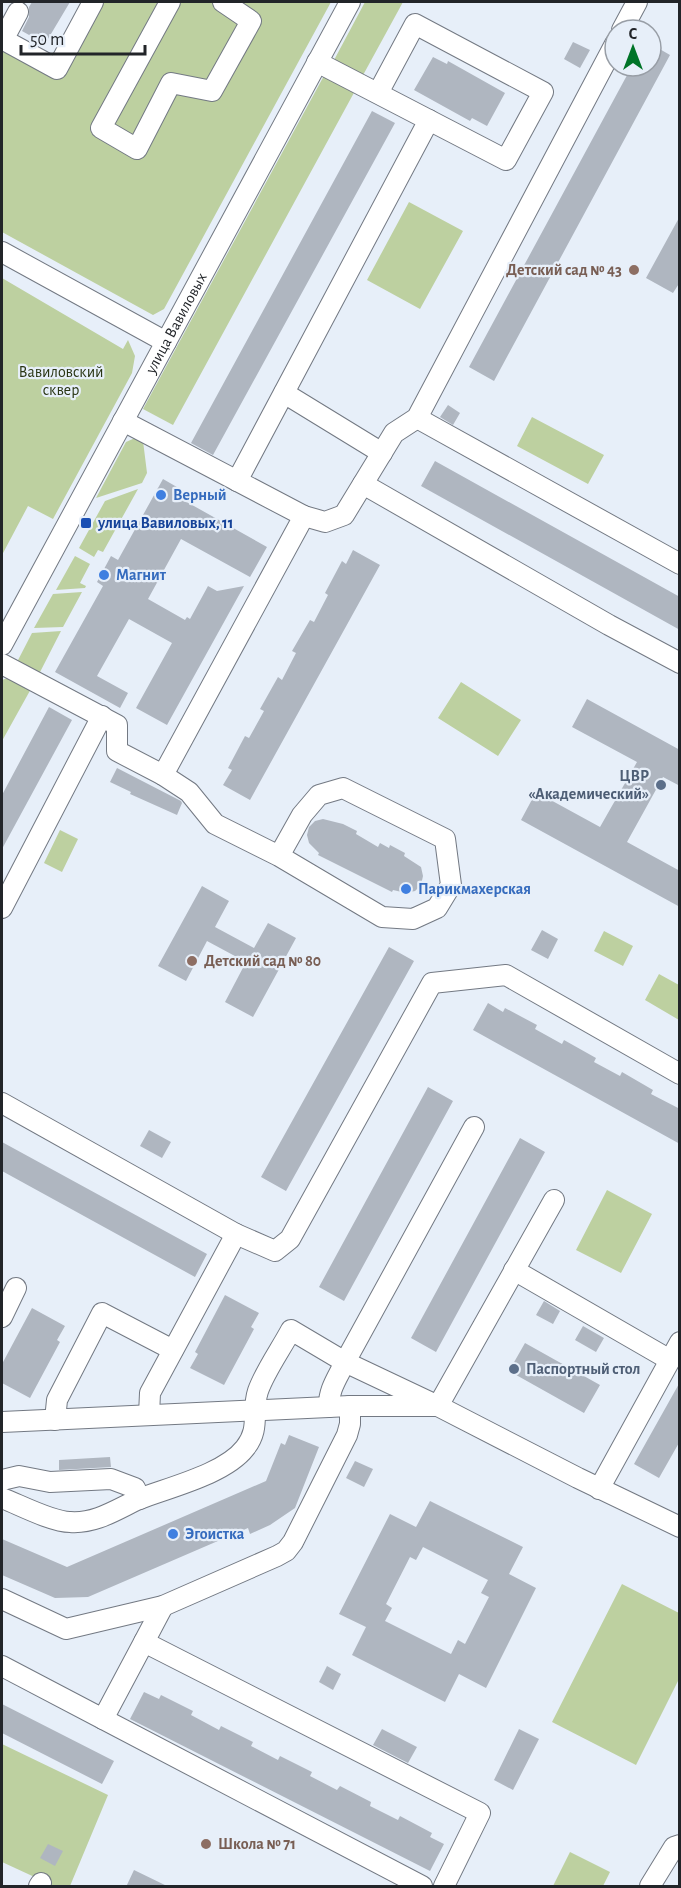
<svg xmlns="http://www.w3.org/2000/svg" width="681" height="1888" font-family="'Alegreya Sans',sans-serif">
<rect width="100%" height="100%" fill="#e7eff9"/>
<path fill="#bdd0a0" d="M101,2H331L164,309L153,315L2,232V47L59,78Z
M365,2H403L362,77L333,62Z
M326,72L356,89L173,425L143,409Z
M409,202L463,231L420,309L367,280Z
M2,278L123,349L128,340L135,356L132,373L53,519L28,506L2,555Z
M532,417L604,455L588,484L517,446Z
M135,438L143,441L147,473L142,483L96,498L126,442Z
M138,489L103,552L98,550L94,557L79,548L105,501Z
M75,556L90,564L80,583L86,586L85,588L56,590Z
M82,592L63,627L34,628L53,594Z
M61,631L38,676L16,664L32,633Z
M11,677L32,687L2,741V680Z
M461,682L521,720L498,756L438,718Z
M60,830L78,839L62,872L44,863Z
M604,931L633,946L623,966L594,951Z
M659,974L679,985V1020L645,1000Z
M607,1190L652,1214L621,1273L576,1250Z
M622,1584L679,1613V1679L636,1765L552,1722Z
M2,1744L108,1795L70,1886H54L2,1862Z
M570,1852L610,1872L603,1886H553Z"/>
<path fill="#afb6c0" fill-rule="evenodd" d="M32,2H70L45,44L22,31L29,17V7Z
M573,42L590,50L580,68L564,59Z
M651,44L670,55L494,381L469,367L632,66H651Z
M433,57L447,64L448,61L505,93L487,126L472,118L470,121L414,90Z
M372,111L395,123L213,455L191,443Z
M680,216V282L673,293L646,278Z
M448,405L460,413L453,425L440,417Z
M435,461L680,597V630L421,486Z
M163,479L189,494L185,501L267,547L250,577L181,539L148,599L185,620L187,617L190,619L208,586L217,591L244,586L167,725L136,708L172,643L129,619L97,676L128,693L120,708L55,672L103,586L97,582L111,556L118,560Z
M353,550L380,565L250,800L223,785L232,770L228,768L245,736L249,738L264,711L260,709L278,677L282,680L296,653L292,651L310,620L314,622L328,595L325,593L342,561L346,564Z
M587,699L680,750V786L663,777L627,842L680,871V907L521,820L536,792L600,827L637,762L572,727Z
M49,707L72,720L2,849V795Z
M117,768L181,801L182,803L177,815L130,794L131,792L110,782Z
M323,819L343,824L357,831L356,834L378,847L380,843L389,848L390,845L405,853L404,856L421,867L423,876L421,885L415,891L406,893L393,890L392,892L318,855L319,853L309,843L307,835L309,827L315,821Z
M202,886L229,901L215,927L254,948L268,923L296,938L253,1017L225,1002L246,962L207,941L186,981L158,966Z
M542,930L558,939L548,959L531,950Z
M389,947L414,961L286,1191L261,1177Z
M488,1003L503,1012L505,1008L537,1025L535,1029L562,1044L564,1040L596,1058L594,1062L620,1076L622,1072L653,1090L651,1094L680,1109V1144L473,1030Z
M428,1087L453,1101L344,1301L319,1287Z
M149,1130L171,1142L162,1158L140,1146Z
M520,1138L545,1152L436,1352L411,1338Z
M2,1142L207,1254L195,1277L2,1171Z
M225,1295L259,1313L251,1327L254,1329L224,1385L190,1368L198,1354L195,1352Z
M544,1301L560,1311L553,1324L536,1315Z
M32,1308L65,1326L57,1340L60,1342L30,1398L2,1383V1364Z
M583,1326L604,1338L596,1352L575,1340Z
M525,1343L600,1385L584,1413L509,1371Z
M680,1382V1441L659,1478L634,1464Z
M289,1435L319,1447L295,1508L270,1525L250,1534L248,1528L88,1597L55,1598L2,1575V1539L67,1567L266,1481L281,1443L285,1445Z
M110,1457L111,1467L59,1470V1460Z
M355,1461L373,1469L364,1487L346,1478Z
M430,1501L523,1547L509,1574L536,1588L486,1688L459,1674L445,1702L352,1655L366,1627L339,1614L390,1514L416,1527ZM423,1547L488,1580L481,1593L489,1597L465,1644L458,1640L451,1654L385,1621L392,1608L386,1604L410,1557L416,1560Z
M327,1666L341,1674L333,1690L319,1682Z
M144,1692L159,1699L161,1695L193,1711L191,1715L219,1730L221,1726L253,1742L251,1746L278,1760L280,1756L312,1772L310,1776L337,1790L340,1786L371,1802L370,1806L398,1820L400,1816L432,1833L430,1837L444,1844L430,1871L130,1719Z
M2,1704L114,1761L102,1784L2,1733Z
M382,1729L417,1747L408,1763L373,1745Z
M519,1729L539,1739L513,1790L494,1780Z
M48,1844L63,1851L55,1866L40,1858Z
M134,1870L169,1887H126Z"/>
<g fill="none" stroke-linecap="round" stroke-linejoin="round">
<defs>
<g id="minor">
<path d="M170,2L101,128L137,149L171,83L212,91L251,21L223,2"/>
<path d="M622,30L637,2"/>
<path d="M2,39L57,69L93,2"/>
<path d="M3,40L18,12"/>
<path d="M317,62L506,160L543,92L415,24L378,93"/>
<path d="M2,252L166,342"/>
<path d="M284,393L382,453"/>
<path d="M417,418L680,564"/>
<path d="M123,421L304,516L325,522L344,515L394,433L417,418L615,44"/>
<path d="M237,481L429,120"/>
<path d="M363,484L609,625L680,663"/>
<path id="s1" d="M2,645L350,2"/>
<path d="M2,664L117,725V751L163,775L304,516"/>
<path d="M163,775L189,792L215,824L279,856L382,917L413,919L437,908L451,885L445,839L343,788L319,795L302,815L279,856"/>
<path d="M2,908L102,716"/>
<path d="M2,1103L236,1234L275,1251L290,1239L432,983L506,975L680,1074"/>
<path d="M514,1270L670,1360"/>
<path d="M2,1317L16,1288"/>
<path d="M329,1407C328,1390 338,1377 345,1362L474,1127"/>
<path d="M149,1415L150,1393L236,1234"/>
<path d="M55,1420L57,1400L102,1313L173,1350"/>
<path d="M2,1422L350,1406H438L578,1478L680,1527"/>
<path d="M2,1480L19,1476L50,1482L111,1479L135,1488L140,1499"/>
<path d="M599,1489L680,1342"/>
<path d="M2,1498C20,1505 52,1522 70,1522C96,1524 117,1509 139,1499C170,1487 225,1474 245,1448C261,1428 251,1412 258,1391C265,1371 281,1349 291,1330L345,1362L438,1406L554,1200"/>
<path d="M2,1599L66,1629L163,1606L277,1556L286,1551L293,1542L347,1435L350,1424V1406"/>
<path d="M144,1642L163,1606"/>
<path d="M2,1666L103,1719L144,1642L480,1813L444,1886"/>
<path d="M103,1719L422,1886"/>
<path d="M39,1886L41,1883"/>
<path d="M650,1886L674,1847L680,1845"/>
</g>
</defs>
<use href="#minor" stroke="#737983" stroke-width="22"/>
<use href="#minor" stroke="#fff" stroke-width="20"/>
</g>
<g fill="#8d6e63" stroke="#e7eff9" stroke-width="2">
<circle cx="634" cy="270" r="6"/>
<circle cx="192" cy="961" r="6"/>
<circle cx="206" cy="1844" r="6"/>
</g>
<g fill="#3f7fe0" stroke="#e7eff9" stroke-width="2">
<circle cx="161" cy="495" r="6"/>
<circle cx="104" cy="575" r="6"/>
<circle cx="406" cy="889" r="6"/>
<circle cx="173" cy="1534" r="6"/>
</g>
<rect fill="#1a4fb4" stroke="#e7eff9" stroke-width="2" x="80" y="517" width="12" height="12" rx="3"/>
<g fill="#5c6f8a" stroke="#e7eff9" stroke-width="2">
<circle cx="661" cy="785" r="6"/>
<circle cx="514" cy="1369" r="6"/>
</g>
<g text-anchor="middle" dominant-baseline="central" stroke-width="4.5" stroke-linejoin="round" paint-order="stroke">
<g font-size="16" font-weight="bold" fill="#785e54" stroke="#e7eff9" text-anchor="start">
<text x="622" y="270" text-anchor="end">Детский сад № 43</text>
<text x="204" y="961">Детский сад № 80</text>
<text x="218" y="1844">Школа № 71</text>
</g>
<g font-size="16" fill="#222529" stroke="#e7eff9">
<text stroke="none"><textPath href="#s1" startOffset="366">улица Вавиловых</textPath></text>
</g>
<g font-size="16" fill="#2a3614" stroke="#e7eff9">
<text x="61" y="372">Вавиловский<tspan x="61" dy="18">сквер</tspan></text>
</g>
<g font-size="16" font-weight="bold" fill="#366cbe" stroke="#e7eff9" text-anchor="start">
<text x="173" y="495">Верный</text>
<text x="116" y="575">Магнит</text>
<text x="418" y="889">Парикмахерская</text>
<text x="185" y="1534">Эгоистка</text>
</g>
<g font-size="16" font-weight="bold" fill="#164399" stroke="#e7eff9" text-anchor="start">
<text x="98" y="523">улица Вавиловых, 11</text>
</g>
<g font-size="16" font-weight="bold" fill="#4e5e75" stroke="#e7eff9" text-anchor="end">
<text x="649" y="776">ЦВР<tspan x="649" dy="18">«Академический»</tspan></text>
<text x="526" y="1369" text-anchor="start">Паспортный стол</text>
</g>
</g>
<rect width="681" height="1888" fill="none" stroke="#222529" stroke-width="6"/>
<g transform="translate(633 48)"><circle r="28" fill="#e7eff9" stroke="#989ea6" stroke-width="1.5"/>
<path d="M0-4.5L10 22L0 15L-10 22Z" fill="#007428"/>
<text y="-9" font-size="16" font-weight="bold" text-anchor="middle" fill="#222529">С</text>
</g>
<path d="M21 45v9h124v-9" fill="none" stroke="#222529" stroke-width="3"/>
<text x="30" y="45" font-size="18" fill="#222529" stroke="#e7eff9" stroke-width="4.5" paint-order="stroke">50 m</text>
</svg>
